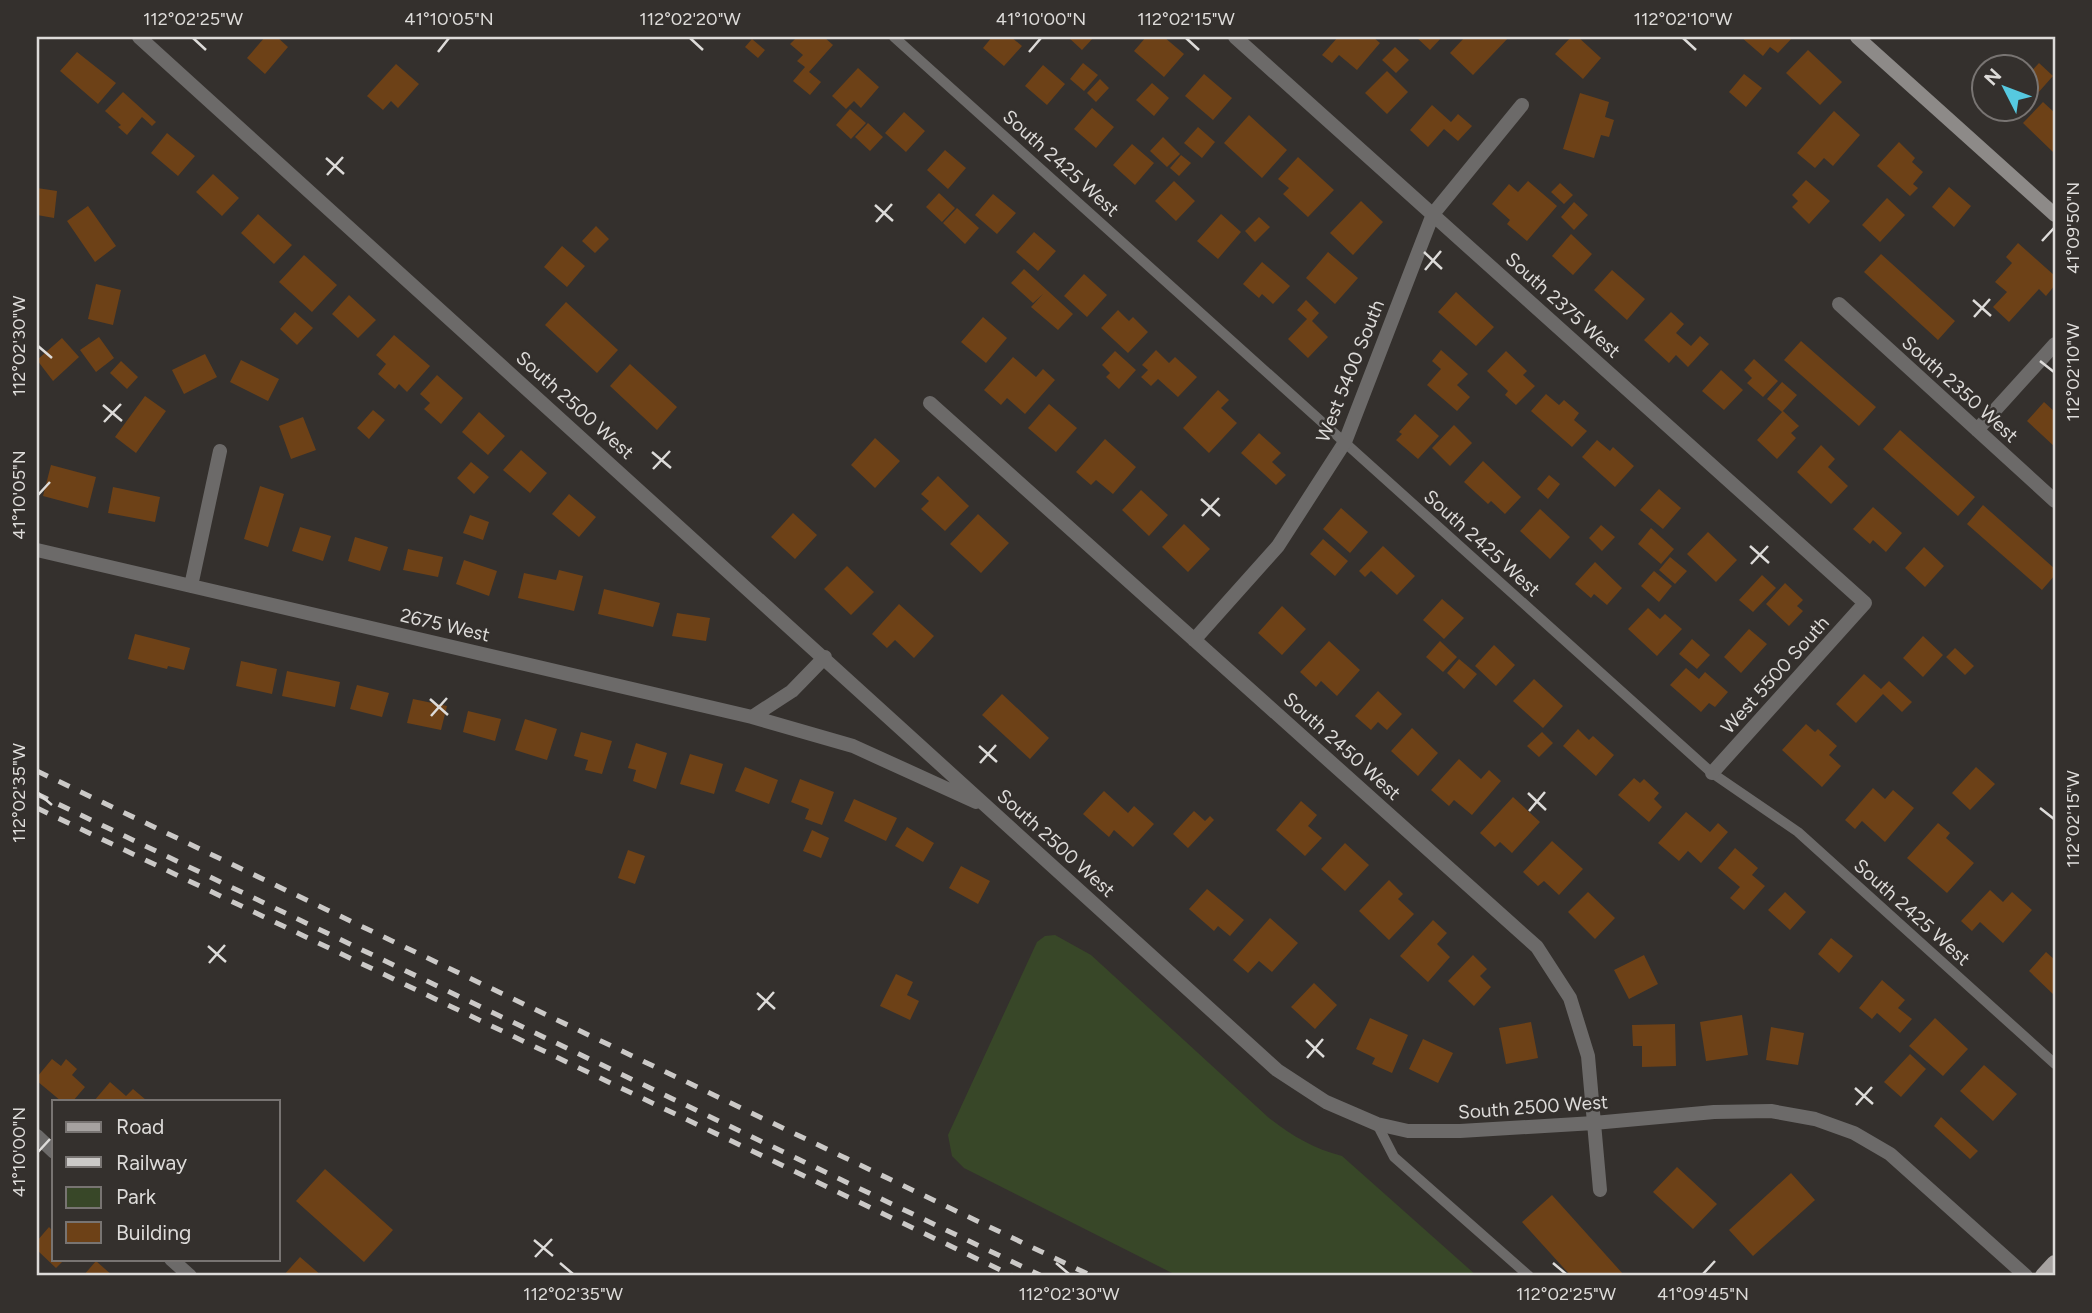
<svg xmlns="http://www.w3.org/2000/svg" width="2092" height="1313" font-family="Figtree,sans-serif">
<rect width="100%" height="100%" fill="#34302d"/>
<path fill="#384728" d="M1055,935L1091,955L1269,1118C1292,1136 1314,1149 1342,1156L1477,1276H1178L964,1168L952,1156L948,1135L1037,942L1045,936Z"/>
<path fill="#6d4117" d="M265,37H277L288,47L265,74L247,58Z
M797,37H824L833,45L809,72L821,82L810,95L793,81L805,67L797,61L803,55L790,44Z
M992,37H1011L1022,46L1004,66L983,48Z
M1068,37H1094L1082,50Z
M1146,37H1164L1184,54L1164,77L1134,51Z
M1338,37H1373L1380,43L1357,70L1339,55L1332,63L1322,55Z
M1416,37H1442L1430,50Z
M1465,37H1509L1473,75L1450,53Z
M1571,37H1578L1601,58L1583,79L1555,54Z
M1741,37H1793L1778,53L1770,47L1763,56Z
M752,39L765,50L758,58L745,47Z
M1395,47L1409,60L1396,73L1382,60Z
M1808,50L1842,82L1820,105L1786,73Z
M77,52L116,83L98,104L60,71Z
M1083,63L1098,75L1084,91L1070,79Z
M2039,63L2053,76L2037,94L2025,83V78Z
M396,64L419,84L398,108L391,101L383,110L367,96Z
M1043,65L1065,84L1047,105L1025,86Z
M858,68L879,87L861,108L854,101L846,109L832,96Z
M1387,71L1408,92L1387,114L1365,93Z
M1204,74L1232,98L1213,120L1185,96Z
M1744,74L1762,88L1746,107L1729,92Z
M1100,79L1109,88L1096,102L1087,93Z
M1152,83L1169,98L1154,116L1136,100Z
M123,92L156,122L152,126L142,117L127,135L118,127L121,125L105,111Z
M1580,93L1609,102L1605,117L1614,120L1609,137L1601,135L1594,158L1563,149Z
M2043,102L2055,113V149L2053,152L2023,123Z
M1432,105L1451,122L1458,114L1472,126L1458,141L1444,129L1428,147L1410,130Z
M1092,108L1114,127L1096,148L1074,129Z
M850,109L866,123L851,139L836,125Z
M1834,111L1860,135L1833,166L1824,158L1815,168L1797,153Z
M904,112L925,131L906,152L885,133Z
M1249,115L1287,150L1262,178L1224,143Z
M868,123L883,137L870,151L855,137Z
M1198,127L1215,142L1202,158L1184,143Z
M167,133L195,156L178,176L151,153Z
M1163,137L1180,154L1167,167L1150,151Z
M1899,142L1915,158L1912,162L1923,172L1913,184L1918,188L1910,196L1877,166Z
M1132,144L1154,163L1135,185L1113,165Z
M945,150L966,168L948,189L927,170Z
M1181,155L1191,163L1179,176L1170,168Z
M1298,157L1334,190L1308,217L1283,194L1289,188L1278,179Z
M213,174L239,198L222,216L196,192Z
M1806,180L1830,201L1809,224L1792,207L1798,201L1792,195Z
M1174,181L1195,201L1176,221L1155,201Z
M1528,181L1557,206L1527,241L1507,224L1510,220L1492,204L1509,184L1518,192Z
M1560,183L1573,195L1564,204L1551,192Z
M1949,187L1971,206L1954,227L1932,207Z
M37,188L57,191L54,218L37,215Z
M939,193L955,208L942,222L926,207Z
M993,194L1016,213L997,234L975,215Z
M1887,198L1905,215L1880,242L1862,225Z
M1361,201L1383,222L1353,255L1330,233Z
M1574,202L1588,215L1574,230L1561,217Z
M88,206L116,246L95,262L67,221Z
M957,208L979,228L965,244L943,223Z
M258,214L292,245L274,264L241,233Z
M1221,214L1241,232L1218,259L1197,241Z
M1259,217L1270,227L1255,242L1245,231Z
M596,226L609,239L595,253L582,241Z
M1034,232L1056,251L1038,271L1016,252Z
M1571,234L1592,254L1573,275L1552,256Z
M2018,243L2055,276V285L2046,296L2039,289L2009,322L1993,307L2007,292L1995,282L2012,263L2006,257Z
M562,246L585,266L567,287L544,267Z
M1328,252L1358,278L1335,304L1306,278Z
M1881,254L1955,321L1938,340L1864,272Z
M304,255L337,285L312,312L279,282Z
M1262,262L1290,286L1273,304L1262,294L1259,298L1243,284Z
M1024,269L1073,314L1058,330L1031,307L1043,294L1033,303L1011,283Z
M1612,270L1645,299L1627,320L1594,290Z
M1084,274L1107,295L1087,317L1064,296Z
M96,284L121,290L113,325L88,319Z
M1456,292L1494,327L1476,346L1438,312Z
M349,295L376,320L358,338L332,314Z
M1306,300L1319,313L1312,321L1328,337L1308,358L1288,339L1307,319L1297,310Z
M566,302L618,350L597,373L545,325Z
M1118,310L1129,321L1133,317L1148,332L1128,353L1101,328Z
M295,312L313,328L297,345L280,329Z
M1671,312L1684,324L1676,333L1691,346L1700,336L1709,344L1688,367L1676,355L1669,363L1644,340Z
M983,317L1007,338L986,363L961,342Z
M394,335L430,366L407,392L399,384L395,389L378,374L386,364L376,355Z
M99,337L114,358L96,372L80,350Z
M62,338L79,357L53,381L37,360Z
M1801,341L1876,407L1859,426L1784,360Z
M1156,350L1169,363L1175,357L1197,377L1178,397L1158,379L1151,386L1141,377L1148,370L1142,365Z
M1441,350L1468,374L1457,385L1470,397L1457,411L1427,385L1441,369L1432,361Z
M1115,351L1136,370L1119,389L1106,377L1110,373L1102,365Z
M1506,351L1527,371L1523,375L1535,386L1516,405L1505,395L1508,391L1487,371Z
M205,354L217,377L184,394L172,370Z
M1013,357L1036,377L1043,369L1055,380L1025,414L1007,398L1001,405L984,390Z
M1754,359L1778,381L1763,397L1747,383L1752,378L1744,370Z
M241,360L279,379L268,401L230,382Z
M121,361L138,377L127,389L110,373Z
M630,364L677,407L657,430L610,386Z
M1721,370L1743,390L1724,410L1702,391Z
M437,375L463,398L441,424L424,409L430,403L420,394Z
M1782,382L1797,395L1782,412L1767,399Z
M1218,390L1229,400L1221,408L1237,423L1209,453L1183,428Z
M1546,394L1559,405L1564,400L1579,413L1574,420L1587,431L1572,447L1531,411Z
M145,396L166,411L136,453L115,437Z
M2044,402L2055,412V447L2027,421Z
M1049,404L1077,428L1056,452L1028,428Z
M373,410L385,420L369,439L357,428Z
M1783,411L1799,426L1791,433L1796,438L1777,459L1757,440Z
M479,412L505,436L488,455L462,432Z
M1415,414L1439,436L1418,459L1396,440L1402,434L1399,432Z
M303,417L316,450L291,459L279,426Z
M1454,425L1472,443L1450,466L1432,448Z
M1900,430L1975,497L1958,516L1883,449Z
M1259,433L1281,453L1272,462L1286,475L1276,485L1241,453Z
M875,438L900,461L875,488L851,465Z
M1105,439L1136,467L1113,494L1096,480L1091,485L1076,472Z
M1597,440L1610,451L1613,447L1634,466L1615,487L1582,457Z
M1821,445L1835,459L1828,467L1848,486L1831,504L1797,472Z
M521,450L547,473L530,493L503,470Z
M1483,461L1521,497L1505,514L1491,501L1488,504L1464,482Z
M471,462L489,477L474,494L457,478Z
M51,465L96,477L88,508L43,496Z
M1549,475L1560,484L1548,499L1537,489Z
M938,476L969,506L945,531L921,509L929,501L921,494Z
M260,486L284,494L268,547L244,539Z
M113,487L160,497L155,522L108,513Z
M1659,489L1681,508L1663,529L1640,510Z
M1141,490L1168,515L1149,536L1122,510Z
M569,494L596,517L579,537L552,514Z
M1983,505L2055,569V575L2042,590L1967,524Z
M1873,507L1902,533L1886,552L1873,540L1870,544L1853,529Z
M1341,508L1368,532L1350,553L1323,529Z
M1540,509L1570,537L1550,559L1520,531Z
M793,513L817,535L795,559L771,537Z
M978,514L1009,543L981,573L950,544Z
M470,515L489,522L483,540L463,533Z
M1184,524L1210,549L1188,572L1162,547Z
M1601,525L1615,537L1602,551L1589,538Z
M300,527L331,536L323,561L292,551Z
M1651,528L1674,549L1661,564L1638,544Z
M1708,532L1737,560L1716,582L1687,554Z
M355,537L388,547L380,571L348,561Z
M1323,539L1348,561L1335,576L1310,554Z
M1383,546L1415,576L1397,595L1371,571L1365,577L1359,571Z
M1924,547L1944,566L1925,587L1905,568Z
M408,549L443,557L438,577L403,570Z
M1670,557L1687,571L1675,584L1659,570Z
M464,560L497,571L489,596L456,584Z
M1595,562L1622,588L1607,605L1594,594L1591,598L1575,584Z
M847,566L874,592L851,615L824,589Z
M559,570L583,576L574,611L518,598L524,573L556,580Z
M1654,571L1672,586L1659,602L1641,586Z
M1762,575L1776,588L1753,612L1739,600Z
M1785,583L1803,600L1797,606L1803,611L1789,626L1766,604Z
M604,589L660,603L653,627L598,614Z
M1442,599L1464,618L1444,639L1423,620Z
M899,604L934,636L914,658L895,640L887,648L872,634Z
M1282,606L1306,629L1282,655L1258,633Z
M1648,608L1660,619L1665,614L1682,629L1657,656L1628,629Z
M677,613L710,618L706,641L672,636Z
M1749,629L1767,644L1741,673L1724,657Z
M135,634L190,648L184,670L168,666L167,669L128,659Z
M1923,636L1943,655L1923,677L1903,658Z
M1692,639L1710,655L1697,669L1679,654Z
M1329,641L1360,670L1337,696L1321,681L1316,687L1300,672Z
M1440,641L1457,657L1443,672L1426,657Z
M1494,645L1515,665L1496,686L1475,666Z
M1955,648L1974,666L1965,675L1946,657Z
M1459,659L1477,674L1464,689L1447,673Z
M241,661L277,669L272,694L236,686Z
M1686,668L1699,679L1705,672L1728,692L1715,707L1709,703L1701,712L1670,685Z
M287,671L340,682L335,707L282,696Z
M1864,674L1881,689L1889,681L1912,702L1902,712L1883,694L1856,723L1836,704Z
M1534,679L1563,706L1543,728L1513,701Z
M357,685L389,693L382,717L350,709Z
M1378,691L1402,714L1387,730L1378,722L1371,730L1355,716Z
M1002,694L1049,738L1030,759L982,715Z
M413,699L447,706L441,730L407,723Z
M468,711L501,719L495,741L463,732Z
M525,719L557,729L547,760L515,750Z
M1806,724L1815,732L1818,729L1837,746L1829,755L1841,766L1822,787L1782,750Z
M1412,728L1438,753L1418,776L1391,751Z
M1578,729L1589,740L1593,736L1614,755L1596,776L1563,746Z
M581,732L612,741L602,774L585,770L588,760L574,756Z
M1542,732L1553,743L1539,757L1527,746Z
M636,743L667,753L656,789L633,781L636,770L628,768Z
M690,754L723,764L714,794L680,784Z
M1459,759L1481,779L1489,770L1501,781L1472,815L1454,800L1449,806L1431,790Z
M745,767L778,780L769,804L735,791Z
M1976,767L1995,784L1970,810L1952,793Z
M1634,778L1640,783L1644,779L1659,793L1654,799L1662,807L1649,822L1618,795Z
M800,779L834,792L822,825L805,819L809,809L791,802Z
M1873,788L1885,799L1893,790L1914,808L1885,842L1862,821L1855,829L1845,820Z
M1104,791L1128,813L1134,806L1154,824L1133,847L1114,830L1109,837L1083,814Z
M1513,797L1540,822L1512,853L1500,842L1495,847L1480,833Z
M854,799L897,818L886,841L844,821Z
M1301,801L1317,815L1308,826L1322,838L1305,856L1276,830Z
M1194,811L1205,821L1210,816L1214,820L1188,848L1173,834Z
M1686,812L1710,832L1718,823L1728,832L1701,863L1688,851L1679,861L1658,843Z
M1938,823L1950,833L1946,838L1974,863L1947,893L1907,858Z
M907,827L934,843L923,862L895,846Z
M812,830L829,838L821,858L803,851Z
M1552,841L1583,869L1559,895L1544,881L1538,886L1523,872Z
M1345,843L1369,865L1345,891L1321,869Z
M1735,848L1758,868L1752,875L1765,886L1744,910L1730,898L1740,887L1718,868Z
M628,850L645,856L635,884L618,878Z
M961,866L990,881L978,904L949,888Z
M1389,880L1403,894L1398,899L1414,914L1389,940L1359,911Z
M1207,889L1244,920L1230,936L1218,926L1214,931L1189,909Z
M1990,890L2003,902L2012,892L2032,910L2003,943L1980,922L1972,931L1961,921Z
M1588,892L1615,918L1595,939L1568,912Z
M1785,892L1806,912L1790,930L1768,910Z
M1270,918L1298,943L1272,972L1259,961L1248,973L1233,960Z
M1433,920L1447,933L1437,944L1450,957L1428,982L1400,956Z
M1831,938L1853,956L1839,973L1818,954Z
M2046,952L2055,960V996L2029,971Z
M1473,955L1487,969L1480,976L1491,987L1474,1006L1448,981Z
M1644,955L1658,984L1629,999L1614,970Z
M896,974L913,982L907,995L919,1001L910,1020L880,1006Z
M1882,980L1905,1000L1898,1008L1912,1019L1900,1033L1877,1013L1872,1019L1859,1008Z
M1314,983L1337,1005L1315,1029L1291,1007Z
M1742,1015L1748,1055L1706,1061L1700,1022Z
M1370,1018L1408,1035L1392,1073L1372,1064L1375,1058L1356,1049Z
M1935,1018L1968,1049L1943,1076L1909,1046Z
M1531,1022L1538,1058L1506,1064L1499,1028Z
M1675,1024L1676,1066L1642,1067V1046H1633L1632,1025Z
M1771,1027L1804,1033L1798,1065L1766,1060Z
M1423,1039L1453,1053L1438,1083L1409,1069Z
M1910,1054L1926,1069L1901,1097L1884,1082Z
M52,1059L61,1066L66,1059L77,1069L72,1075L85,1087L73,1101H61L37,1081V1077Z
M1984,1065L2017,1094L1993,1121L1960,1091Z
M110,1082L126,1096L133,1089L146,1100L94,1101Z
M1941,1117L1978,1151L1970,1159L1934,1126Z
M1677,1167L1717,1204L1693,1229L1653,1192Z
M325,1169L393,1230L364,1262L296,1201Z
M1791,1173L1815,1200L1753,1256L1729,1230Z
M1552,1195L1623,1274L1621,1276H1571L1522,1222Z
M49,1227L54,1232V1259H65L56,1268L37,1250V1241Z
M300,1257L322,1276H283Z
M96,1261L113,1276H83Z"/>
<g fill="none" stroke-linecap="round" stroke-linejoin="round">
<path stroke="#6c6a69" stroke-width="10" d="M894,37L1712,773L1798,832L2055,1064
M1377,1124L1394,1157L1529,1276"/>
<path stroke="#6c6a69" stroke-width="14" d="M139,37L1277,1070L1326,1102L1377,1124L1408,1131H1460L1594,1123L1714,1112L1771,1111L1815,1119L1854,1133L1890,1154L2026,1276
M1235,37L1865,603L1712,773
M1839,304L2055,501
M930,403L1537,947L1570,998L1588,1056L1600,1190
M1977,430L2055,344
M37,550L752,717L792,691L825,657
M191,586L220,451
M1194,640L1278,546L1345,442L1433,214L1522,105
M752,717L853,746L976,802
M37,1136L54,1152
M171,1259L190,1276"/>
<path stroke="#8d8a88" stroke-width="14" d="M1857,37L2055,215"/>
<path stroke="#a6a2a0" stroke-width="18" d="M2044,1276L2055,1264"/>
<path stroke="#cbc9c7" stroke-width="5" stroke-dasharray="12 12" stroke-linecap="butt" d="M37,771L1092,1276
M37,794L1042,1276
M37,808L1013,1276"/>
</g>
<path fill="none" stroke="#dddbd9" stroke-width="2.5" d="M193,38L206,50M690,38L703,50M1186,38L1199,50M1683,38L1696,50M438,52L449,38M1029,52L1041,38M326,158L344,174M327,175L343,157M875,205L893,221M876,222L892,204M2042,241L2054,228M1424,252L1442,269M1425,270L1441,251M1973,300L1991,316M1974,317L1990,299M38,346L52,358M2040,361L2054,372M103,405L122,421M104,422L121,404M652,452L671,468M653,469L670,451M38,495L50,482M1201,499L1220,516M1202,516L1219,498M1750,546L1769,563M1751,564L1768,546M430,699L448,715M431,716L447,698M979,746L997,762M980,763L996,745M38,793L52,805M1528,793L1546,810M2040,808L2054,819M1529,811L1545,792M208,946L226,962M209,963L225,945M757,993L775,1009M758,1010L774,992M1306,1040L1324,1057M1307,1058L1323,1039M1855,1088L1873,1104M1856,1105L1872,1087M38,1152L50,1139M534,1240L553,1256M535,1257L552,1239M560,1263L573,1274M1056,1263L1069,1274M1553,1263L1566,1274M1703,1274L1715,1261"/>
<g text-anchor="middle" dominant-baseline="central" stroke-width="5" stroke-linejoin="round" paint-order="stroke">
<g font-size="19" fill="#dddbd9" stroke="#34302d">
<text transform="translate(1061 163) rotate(42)">South 2425 West</text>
<text transform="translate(1563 305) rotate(42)">South 2375 West</text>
<text transform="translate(1350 371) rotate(-68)">West 5400 South</text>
<text transform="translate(1960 389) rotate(42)">South 2350 West</text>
<text transform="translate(575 405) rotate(42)">South 2500 West</text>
<text transform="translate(1482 543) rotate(42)">South 2425 West</text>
<text transform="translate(445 625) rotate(13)">2675 West</text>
<text transform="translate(1775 675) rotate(-48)">West 5500 South</text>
<text transform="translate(1342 746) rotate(42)">South 2450 West</text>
<text transform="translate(1056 843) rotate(42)">South 2500 West</text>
<text transform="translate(1912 912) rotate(42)">South 2425 West</text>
<text transform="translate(1533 1107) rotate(-4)">South 2500 West</text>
</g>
</g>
<rect width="2092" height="1313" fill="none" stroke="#34302d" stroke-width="77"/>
<rect x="52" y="1100" width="228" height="161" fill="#34302d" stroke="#787472" stroke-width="2"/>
<rect x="66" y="1122" width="35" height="10" fill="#a6a2a0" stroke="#787472" stroke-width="2"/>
<text x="116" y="1134" font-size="21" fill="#dddbd9">Road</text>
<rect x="66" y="1157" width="35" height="10" fill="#cbc9c7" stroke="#787472" stroke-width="2"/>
<text x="116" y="1170" font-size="21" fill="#dddbd9">Railway</text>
<rect x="66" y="1187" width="35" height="21" fill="#384728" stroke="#787472" stroke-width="2"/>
<text x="116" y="1204" font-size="21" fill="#dddbd9">Park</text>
<rect x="66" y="1222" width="35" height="21" fill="#6d4117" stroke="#787472" stroke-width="2"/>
<text x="116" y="1240" font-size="21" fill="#dddbd9">Building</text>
<g transform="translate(2005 88) rotate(312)"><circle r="33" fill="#34302d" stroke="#787472" stroke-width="2"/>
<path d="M0-5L12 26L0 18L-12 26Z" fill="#56c9e0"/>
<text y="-10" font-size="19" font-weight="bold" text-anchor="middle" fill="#dddbd9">N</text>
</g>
<rect x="38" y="38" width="2016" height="1236" fill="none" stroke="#dddbd9" stroke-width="2.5"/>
<g font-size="18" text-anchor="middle" fill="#dddbd9">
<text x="193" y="25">112°02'25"W</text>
<text x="449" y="25">41°10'05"N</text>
<text x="690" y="25">112°02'20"W</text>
<text x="1041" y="25">41°10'00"N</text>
<text x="1186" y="25">112°02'15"W</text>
<text x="1683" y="25">112°02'10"W</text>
<text transform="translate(2073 228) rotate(-90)" y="6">41°09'50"N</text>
<text transform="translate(19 346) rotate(-90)" y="6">112°02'30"W</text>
<text transform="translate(2073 372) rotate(-90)" y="6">112°02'10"W</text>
<text transform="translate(19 495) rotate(-90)" y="6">41°10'05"N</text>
<text transform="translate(19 793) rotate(-90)" y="6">112°02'35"W</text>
<text transform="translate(2073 819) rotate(-90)" y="6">112°02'15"W</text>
<text transform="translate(19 1152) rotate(-90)" y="6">41°10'00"N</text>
<text x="573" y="1300">112°02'35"W</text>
<text x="1069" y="1300">112°02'30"W</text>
<text x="1566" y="1300">112°02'25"W</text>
<text x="1703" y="1300">41°09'45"N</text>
</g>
</svg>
